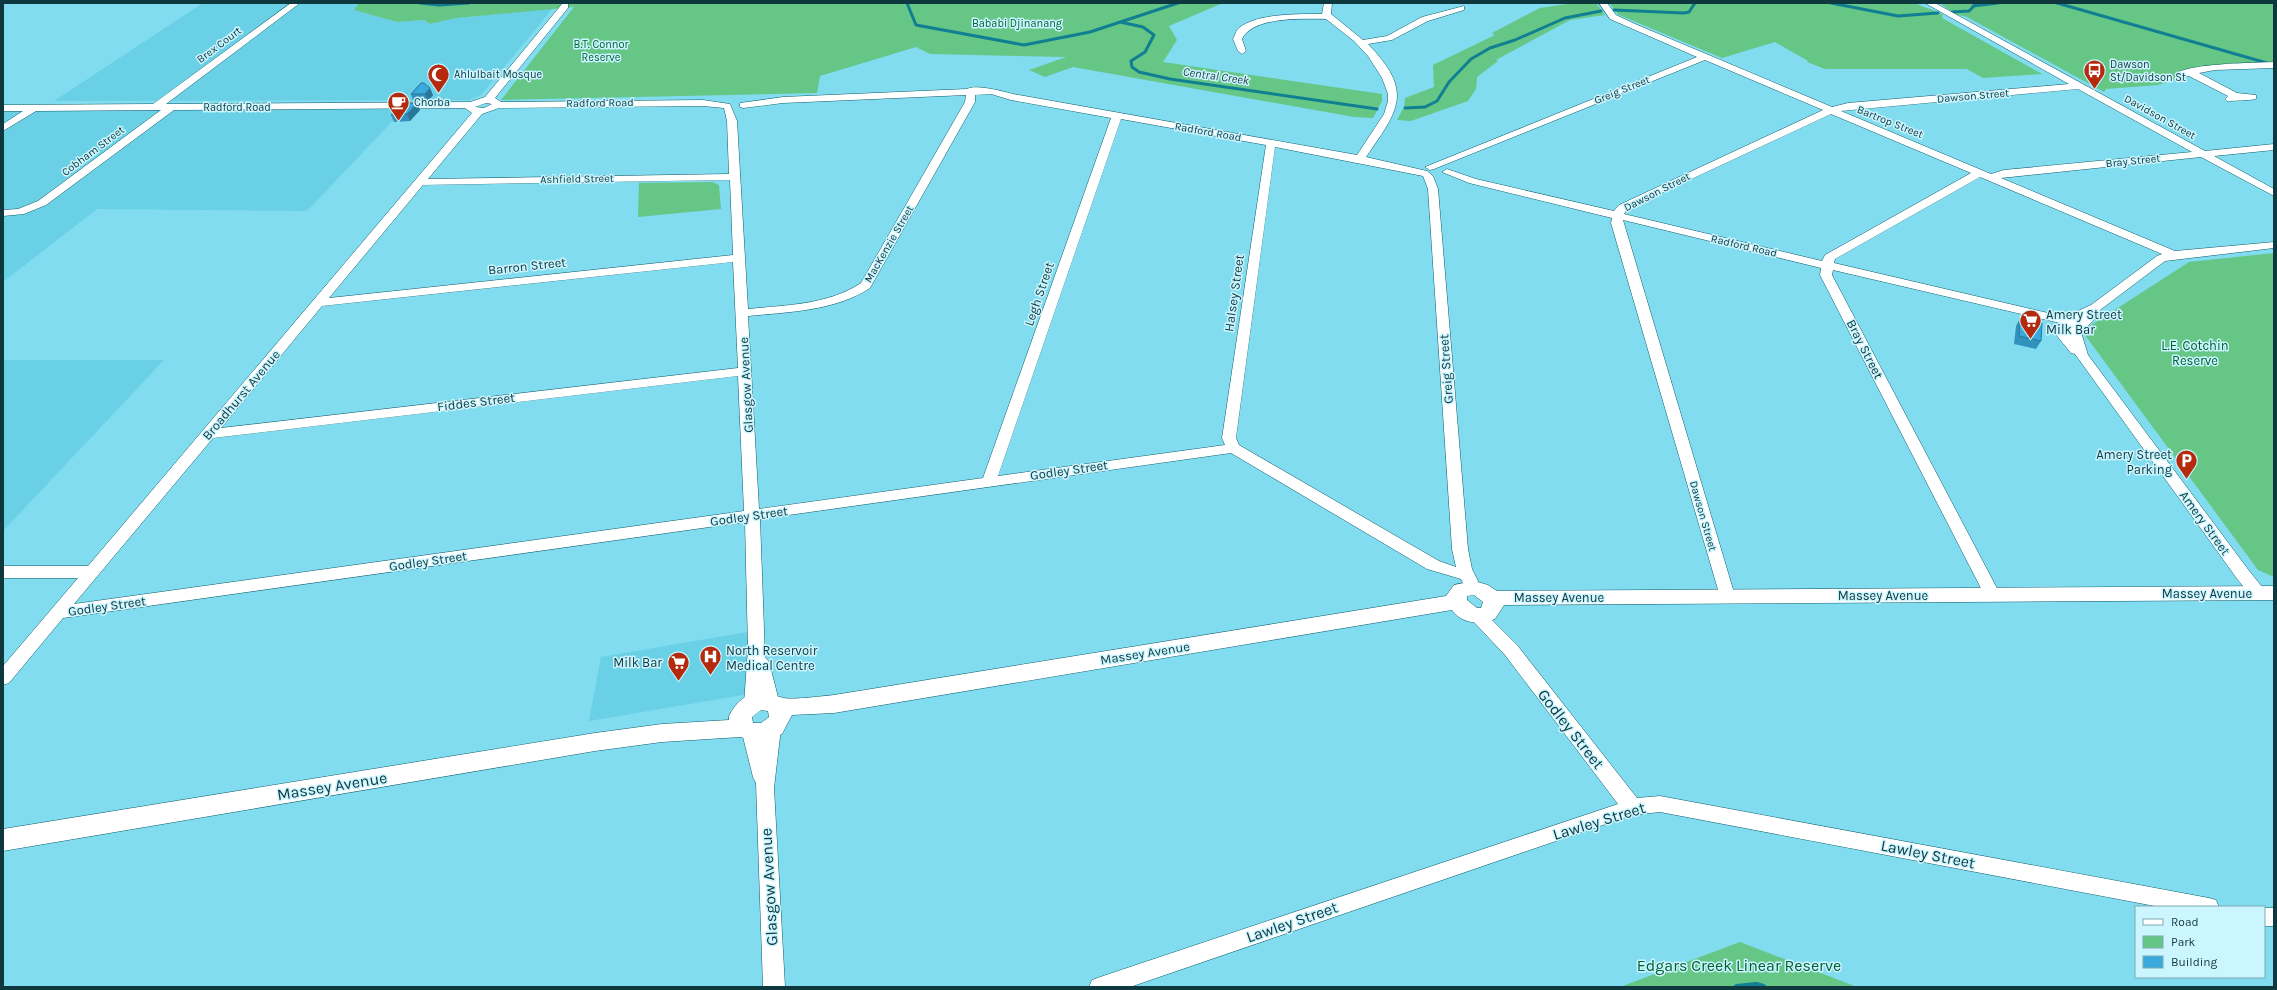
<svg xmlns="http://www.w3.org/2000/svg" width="2277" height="990" font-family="Karla,sans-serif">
<rect width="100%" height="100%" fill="#81dcef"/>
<path fill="#69d0e5" d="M203,3H359L354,10L397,22L424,20L430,24L456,18L553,8L481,95L469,100L54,101Z
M405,108L307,211L97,209L3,282V111Z
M3,360H164L3,531Z
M748,632L749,694L589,721L601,657Z"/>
<path fill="#66c686" d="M359,3H1223L1169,26L1177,40L1163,62L1382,94V101L1373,118L1354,117L1073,67L1045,77L1029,70L1066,57L930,54L916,47L820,76L817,93L501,100L574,7L456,18L430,24L424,20L397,22L354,10Z
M1915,3C1924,8 1934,9 1943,15L1942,18L2042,74L1983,78L1967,69H1825L1807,62L1808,61L1775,42L1722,58L1619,15L1610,4Z
M1940,3H2274V64L2189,70L2173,74L2181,77L2158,85L2106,89L2104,92L1967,17L1955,14Z
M1567,4H1597L1605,15L1570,20L1496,60L1498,61L1477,77L1476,89L1468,101L1411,121L1397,120L1404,107L1405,98L1434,87L1433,65L1495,35L1492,33L1540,8Z
M712,182L719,185L721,209L638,217L639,183Z
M2274,253V577L2258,570L2082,331L2189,262Z
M1740,942L1857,987H1620Z"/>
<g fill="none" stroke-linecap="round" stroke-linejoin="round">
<path stroke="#117f92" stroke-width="3" d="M420,3L439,5L469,3
M907,3L916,25L1024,45L1090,32L1178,3
M1831,3L1898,16L1938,13
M2057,3L2267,63
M1973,6L1998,3
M1614,10L1684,13L1689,12L1695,3
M1952,12L1969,11L1977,3
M1120,22L1143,27L1154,35L1145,52L1131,61L1132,67L1139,72L1170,79L1377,109
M1405,108L1425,107L1437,101L1449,82L1471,59L1490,48L1515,40L1565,18L1601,11"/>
<path stroke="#117f92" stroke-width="6" d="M1737,987L1756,985L1763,987"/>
<defs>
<path id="minor" d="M291,3H300L166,104L470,102L485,97L562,4H568V8L495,98L501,102L703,100L730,104L737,121L748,309C786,305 828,305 861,283L965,102L966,95L783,103L743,108L740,107V103L783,97L967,89C975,84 1002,91 1013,94L1357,155L1384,114L1388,101V94L1382,78L1368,56L1354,41L1326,19C1303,19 1253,16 1242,39L1246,51L1242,54L1238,51L1233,39C1235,36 1236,30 1239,28C1257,13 1300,14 1322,14L1324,3H1332L1331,14L1363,40L1387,36L1422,17L1464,6V10L1428,21L1392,40L1368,44C1414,92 1399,109 1366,157L1427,171L1433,176L1438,189L1468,549L1472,569L1478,581L1476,585L1470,587L1464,585L1461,579L1427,569L1231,453L760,519L765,657L769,662L779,701L776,706L770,708L764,706L762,703L759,708L753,710L747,708L744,703L748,649L745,522L63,618L9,683L3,685V666L78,578H3V566H88L472,113L465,108L174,110L46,205L24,214L3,216V210L18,209L38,201L161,110L36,111L3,131V124L23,111H3V105L153,104ZM991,94L1011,100L1111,118L983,478L759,509L748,316C789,312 835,311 870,288L975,102V95ZM486,103L492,104L484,108L475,107ZM703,106L724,108L727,121L729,174L428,179L482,114L499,108ZM1121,119L1266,145L1222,438L1225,445L998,476ZM1275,147L1423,176L1428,189L1452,549L1456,567L1439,561L1239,445L1236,438ZM730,180L733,255L329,298L423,185ZM733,262L738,368L221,428L322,306ZM738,376L744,511L74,604L213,438Z
M1599,3H1607L1616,15L1635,24L1832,107L1848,103L2069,84L1925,3H1935L2205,151L2274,144V150L2214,156L2274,189V196L2201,157L2001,178L2175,251L2274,242V248L2165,261L2100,310L2093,321L2081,332L2088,355L2250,572L2267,593L2265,597C2252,601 2246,589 2238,580L2075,354L2071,353L2057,336L2056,333L2060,323L1833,270L1832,275L2000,594L1998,598L1992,600L1986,598L1820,275L1821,268L1623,220L1735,596L1733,600L1727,602L1721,600L1611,223L1612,218L1469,183L1442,172L1447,169L1476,179L1614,211L1619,205L1823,110L1705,60L1434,169L1430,170L1425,167L1697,57L1610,19ZM2078,89L2192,152L2004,170L1991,174L1841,111ZM1831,114L1971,173L1825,255L1822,261L1624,214L1627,209ZM1980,177L2162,254L2157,256L2091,305L2065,317L1834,263L1835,259Z
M2274,62V68L2215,70L2199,73L2237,93L2256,95V99C2254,100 2228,101 2227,101L2225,99L2228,96L2189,76L2179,78L2174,75C2186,63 2255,63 2274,62Z
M1477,609L1483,611L1517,645L1637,798L1660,796L2209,898L2216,900L2219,907H2160L1660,812L1632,815L1130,987H1089L1092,980L1100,977L1618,804L1505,655L1471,619L1469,615L1471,611Z
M772,721L778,723L781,728L774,788L785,987H763L756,783L753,777L742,733L745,728L751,726L757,728L762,739L766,723Z
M2264,908H2274V926H2264Z"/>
<path id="tertiary" d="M1474,581L1488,585L1497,591L2274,586V600L1504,605L1495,619C1480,624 1463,625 1452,610L834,713L792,715L782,734L762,742L740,737L662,742L595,751L3,851V829L595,733L662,724L729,720V716C742,690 759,691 784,698C793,700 823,696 834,695L1446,596L1454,585ZM1474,595L1483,602L1481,608H1477L1467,600V596ZM761,710L768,711L769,717L761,723H753L752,717Z"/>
</defs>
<use href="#minor" stroke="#105d6b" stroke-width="1"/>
<use href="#tertiary" stroke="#105d6b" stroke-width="1"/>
<use href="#minor" fill="#fff" fill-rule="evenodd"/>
<use href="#tertiary" fill="#fff" fill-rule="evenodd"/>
</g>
<path fill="#3292be" d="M421,83L433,95L428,101H413L411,94Z
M420,110L410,121L394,122L391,115Z
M2020,318L2041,341L2036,349L2014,344L2016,326Z"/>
<path fill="#29779b" d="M430,88L433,95L428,101L425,94Z
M417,103L420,110L410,121L407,114Z"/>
<path fill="#3aaadd" stroke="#29779b" d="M421,83H424L430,88L425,94H411Z
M402,103H417L407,114L391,115Z
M2020,318L2042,323L2041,341L2019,336Z"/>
<defs>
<symbol id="bus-pin" viewBox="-11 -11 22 30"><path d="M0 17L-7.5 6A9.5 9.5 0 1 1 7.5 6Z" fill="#b52a0d" stroke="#cbf5ff"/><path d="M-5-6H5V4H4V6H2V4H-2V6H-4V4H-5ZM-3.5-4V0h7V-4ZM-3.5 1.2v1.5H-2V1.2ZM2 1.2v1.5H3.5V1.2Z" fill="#fff"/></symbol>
<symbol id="mosque-pin" viewBox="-11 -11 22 30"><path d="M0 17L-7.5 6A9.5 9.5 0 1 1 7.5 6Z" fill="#b52a0d" stroke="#cbf5ff"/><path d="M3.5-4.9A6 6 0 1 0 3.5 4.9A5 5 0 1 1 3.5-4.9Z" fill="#fff"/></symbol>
<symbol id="cafe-pin" viewBox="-11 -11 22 30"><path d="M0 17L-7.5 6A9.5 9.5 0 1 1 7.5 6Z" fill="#b52a0d" stroke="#cbf5ff"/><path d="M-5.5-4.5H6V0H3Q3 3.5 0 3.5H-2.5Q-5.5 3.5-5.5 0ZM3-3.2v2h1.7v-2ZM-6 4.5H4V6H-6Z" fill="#fff"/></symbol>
<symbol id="supermarket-pin" viewBox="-11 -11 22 30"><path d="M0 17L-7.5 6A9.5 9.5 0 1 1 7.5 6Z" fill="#b52a0d" stroke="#cbf5ff"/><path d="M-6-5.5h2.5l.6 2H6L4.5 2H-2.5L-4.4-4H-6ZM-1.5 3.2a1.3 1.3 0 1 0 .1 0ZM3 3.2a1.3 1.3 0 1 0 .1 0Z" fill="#fff"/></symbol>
<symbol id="parking-pin" viewBox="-11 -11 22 30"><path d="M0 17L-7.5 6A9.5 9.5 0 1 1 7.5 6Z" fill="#b52a0d" stroke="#cbf5ff"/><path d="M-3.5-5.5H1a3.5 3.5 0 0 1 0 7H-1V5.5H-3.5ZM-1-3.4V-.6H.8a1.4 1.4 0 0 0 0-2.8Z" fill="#fff"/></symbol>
<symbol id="hospital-pin" viewBox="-11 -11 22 30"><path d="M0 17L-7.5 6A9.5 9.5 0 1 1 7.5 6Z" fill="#b52a0d" stroke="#cbf5ff"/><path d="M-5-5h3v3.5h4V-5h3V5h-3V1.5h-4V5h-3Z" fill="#fff"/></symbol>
</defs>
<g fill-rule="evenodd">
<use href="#bus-pin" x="2082" y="58" width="25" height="34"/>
<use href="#mosque-pin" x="426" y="62" width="25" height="34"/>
<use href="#cafe-pin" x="386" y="90" width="25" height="34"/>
<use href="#supermarket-pin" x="2018" y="308" width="25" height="34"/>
<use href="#parking-pin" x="2174" y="448" width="25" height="34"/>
<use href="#hospital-pin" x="698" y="644" width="25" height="34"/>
<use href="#supermarket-pin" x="666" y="650" width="25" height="34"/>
</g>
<g text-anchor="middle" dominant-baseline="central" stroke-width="3" stroke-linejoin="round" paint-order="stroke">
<g font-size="11" fill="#006030" stroke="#cbf5ff">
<text x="1017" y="23">Bababi Djinanang</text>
<text x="601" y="44">B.T. Connor<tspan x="601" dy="13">Reserve</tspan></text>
</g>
<g font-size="11" fill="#0f373e" stroke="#cbf5ff">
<text transform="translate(219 45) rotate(-37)">Brex Court</text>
<text transform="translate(1622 90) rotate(-22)">Greig Street</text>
<text transform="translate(1973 96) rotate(-5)">Dawson Street</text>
<text transform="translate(600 103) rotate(-1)">Radford Road</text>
<text x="237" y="107">Radford Road</text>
<text transform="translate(2160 117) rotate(29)">Davidson Street</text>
<text transform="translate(1890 122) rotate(22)">Bartrop Street</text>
<text transform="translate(1208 132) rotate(10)">Radford Road</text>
<text transform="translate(93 151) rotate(-37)">Cobham Street</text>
<text transform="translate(2133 161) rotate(-6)">Bray Street</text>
<text transform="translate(577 179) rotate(-1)">Ashfield Street</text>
<text transform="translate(1657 192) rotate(-27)">Dawson Street</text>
<text transform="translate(889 244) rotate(-60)">MacKenzie Street</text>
<text transform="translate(1744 246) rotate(13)">Radford Road</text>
<text transform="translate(1703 516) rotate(74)">Dawson Street</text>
</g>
<g font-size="11" fill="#0f373e" stroke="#cbf5ff" text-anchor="start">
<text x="2110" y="64">Dawson<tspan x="2110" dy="13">St/Davidson St</tspan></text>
<text x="454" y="74">Ahlulbait Mosque</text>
<text x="414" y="102">Chorba</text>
</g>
<g font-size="12" font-style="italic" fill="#223f46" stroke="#cbf5ff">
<text transform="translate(1216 76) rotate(8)">Central Creek</text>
</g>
<g font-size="13" fill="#0f373e" stroke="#cbf5ff">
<text transform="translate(527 266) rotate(-6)">Barron Street</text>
<text transform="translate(1234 293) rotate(-82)">Halsey Street</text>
<text transform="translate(1039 294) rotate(-71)">Legh Street</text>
<text transform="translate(1865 349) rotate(63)">Bray Street</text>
<text transform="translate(1446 369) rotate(-94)">Greig Street</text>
<text transform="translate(746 385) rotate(-93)">Glasgow Avenue</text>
<text transform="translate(241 395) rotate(-50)">Broadhurst Avenue</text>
<text transform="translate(476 402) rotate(-7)">Fiddes Street</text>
<text transform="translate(1069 470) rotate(-8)">Godley Street</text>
<text transform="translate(749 516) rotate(-8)">Godley Street</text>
<text transform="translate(2205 523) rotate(54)">Amery Street</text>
<text transform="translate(428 561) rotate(-8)">Godley Street</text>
<text x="2207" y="593">Massey Avenue</text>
<text x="1883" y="595">Massey Avenue</text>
<text x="1559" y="597">Massey Avenue</text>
<text transform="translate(107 606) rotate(-8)">Godley Street</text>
<text transform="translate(1145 653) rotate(-9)">Massey Avenue</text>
</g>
<g font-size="13" fill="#0f373e" stroke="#cbf5ff" text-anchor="start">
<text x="2046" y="314">Amery Street<tspan x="2046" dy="15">Milk Bar</tspan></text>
<text x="2172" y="454" text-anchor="end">Amery Street<tspan x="2172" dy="15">Parking</tspan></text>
<text x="726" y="650">North Reservoir<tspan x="726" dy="15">Medical Centre</tspan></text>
<text x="662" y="662" text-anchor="end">Milk Bar</text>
</g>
<g font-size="13" fill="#006030" stroke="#cbf5ff">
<text x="2195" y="345">L.E. Cotchin<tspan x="2195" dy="15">Reserve</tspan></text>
</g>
<g font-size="16" fill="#0f373e" stroke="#cbf5ff">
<text transform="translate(1571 729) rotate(52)">Godley Street</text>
<text transform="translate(332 786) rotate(-9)">Massey Avenue</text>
<text transform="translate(1599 821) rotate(-17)">Lawley Street</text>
<text transform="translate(1928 854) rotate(11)">Lawley Street</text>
<text transform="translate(769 887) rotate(-93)">Glasgow Avenue</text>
<text transform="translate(1292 922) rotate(-19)">Lawley Street</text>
</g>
<g font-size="16" fill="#006030" stroke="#cbf5ff">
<text x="1739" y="965">Edgars Creek Linear Reserve</text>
</g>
</g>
<rect width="2277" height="990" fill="none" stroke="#0f373e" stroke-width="8"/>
<rect x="2135" y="906" width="130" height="72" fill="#cbf5ff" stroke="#80a9b2"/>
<rect x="2143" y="919" width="20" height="6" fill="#ffffff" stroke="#80a9b2"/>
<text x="2171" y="926" font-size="12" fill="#0f373e">Road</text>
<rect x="2143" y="936" width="20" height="12" fill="#66c686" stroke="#80a9b2"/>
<text x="2171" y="946" font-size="12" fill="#0f373e">Park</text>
<rect x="2143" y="956" width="20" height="12" fill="#3aaadd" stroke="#80a9b2"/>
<text x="2171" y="966" font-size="12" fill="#0f373e">Building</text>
</svg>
